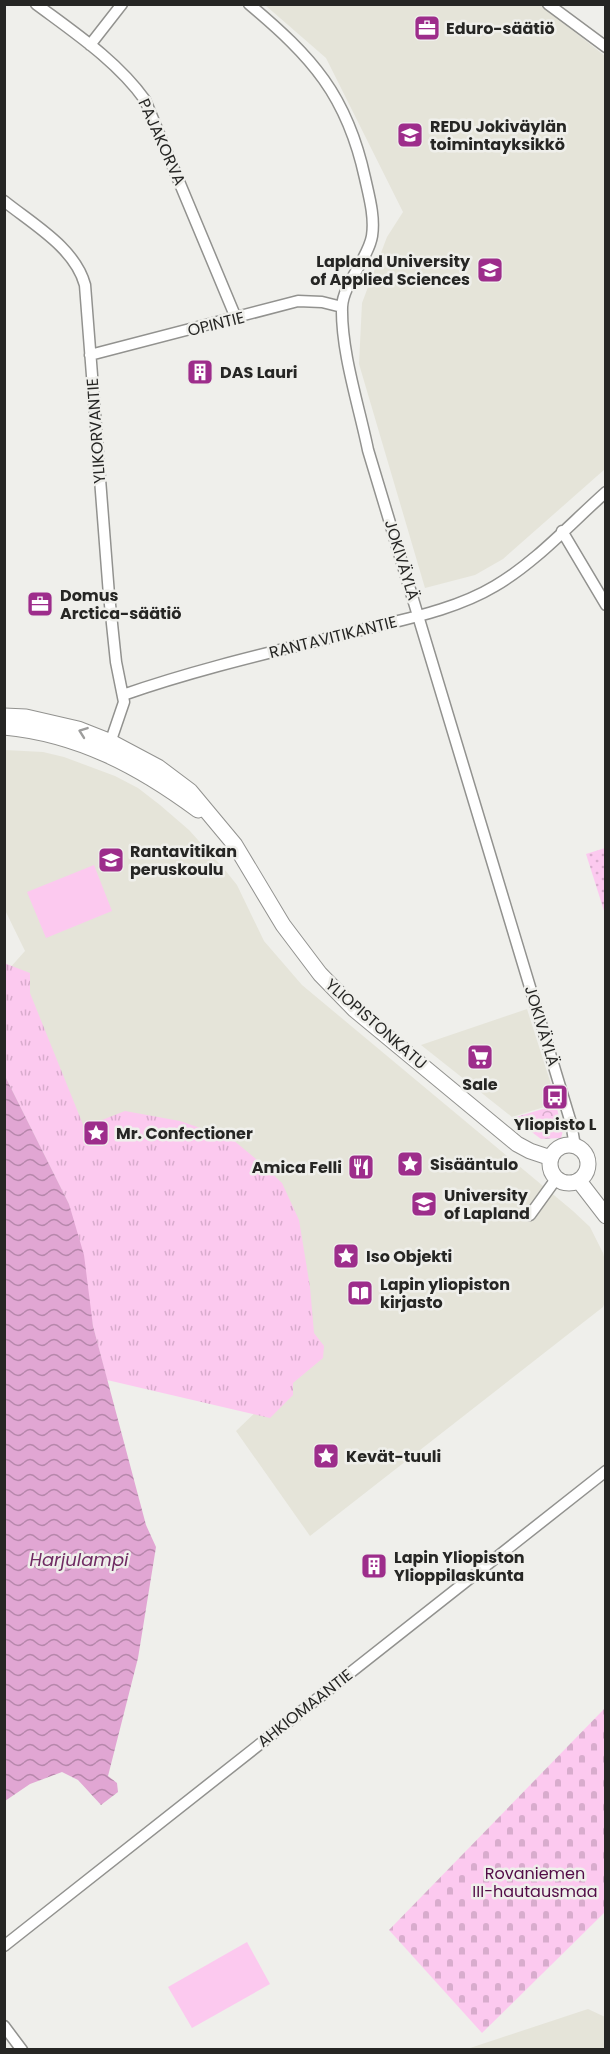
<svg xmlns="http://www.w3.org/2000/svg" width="610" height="2054" font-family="Poppins,sans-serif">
<defs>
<pattern id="grass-dots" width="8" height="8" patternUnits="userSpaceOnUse" patternTransform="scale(1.5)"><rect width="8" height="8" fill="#fcc9ef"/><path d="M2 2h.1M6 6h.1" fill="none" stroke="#d8accd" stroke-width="1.8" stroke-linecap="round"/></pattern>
<pattern id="forest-crowns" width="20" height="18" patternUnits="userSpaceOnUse" patternTransform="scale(1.5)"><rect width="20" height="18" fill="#fcc9ef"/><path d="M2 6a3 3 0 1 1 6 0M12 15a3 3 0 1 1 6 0" fill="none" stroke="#d8accd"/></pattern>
<pattern id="cemetery-stones" width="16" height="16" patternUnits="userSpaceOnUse" patternTransform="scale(1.5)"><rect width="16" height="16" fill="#fcc9ef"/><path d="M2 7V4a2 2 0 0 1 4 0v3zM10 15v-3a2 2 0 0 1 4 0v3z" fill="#d8accd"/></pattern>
<pattern id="park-tufts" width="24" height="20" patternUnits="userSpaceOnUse" patternTransform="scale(1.5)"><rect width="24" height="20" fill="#fcc9ef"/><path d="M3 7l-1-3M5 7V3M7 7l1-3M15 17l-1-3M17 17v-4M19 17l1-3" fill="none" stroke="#d8accd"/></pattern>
<pattern id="water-waves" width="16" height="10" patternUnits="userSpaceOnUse" patternTransform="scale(1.5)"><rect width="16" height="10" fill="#e1a6d3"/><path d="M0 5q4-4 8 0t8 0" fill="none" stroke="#b687ab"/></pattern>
</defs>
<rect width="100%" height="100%" fill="#efefeb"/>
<path fill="#e5e4d9" d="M265,5H541L605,56V469L503,559L475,575L425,588L359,364L362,303L387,237L403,212L326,58Z
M5,750L43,752L64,757L115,776L138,788L160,805L189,830L225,870L237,885L264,941L302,985L573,1211L590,1227L603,1253L605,1261V1302L603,1307L310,1536L236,1431L312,1358L81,1136L8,970L25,951L5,910Z
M527,1009L557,1103L512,1117L421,1045Z
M588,2009L605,2017V2049H467Z"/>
<path fill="url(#grass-dots)" d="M605,848H606L605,914L586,854Z"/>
<path fill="url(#forest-crowns)" d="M556,1105L563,1131L561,1138L541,1139L513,1118Z"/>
<path fill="url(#cemetery-stones)" d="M605,1708V1912L482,2033L389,1930Z"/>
<path fill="url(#park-tufts)" d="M4,963L30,973V993L84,1127L125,1111L180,1121L232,1139L262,1164L282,1183L299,1220L310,1287L314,1333L324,1346L323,1358L293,1383V1395L270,1418L107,1380L93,1326L69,1204L5,1076Z"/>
<path fill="#fcc9ef" d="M94,865L112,911L46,938L27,892Z
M247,1942L270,1984L192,2028L168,1987Z"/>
<path fill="url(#water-waves)" d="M5,1076L69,1204L84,1255L93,1326L146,1525L156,1547L138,1658L108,1776L117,1783L118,1792L101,1805L78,1780L62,1772L30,1784L5,1801Z"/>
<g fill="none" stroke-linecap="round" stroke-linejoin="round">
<defs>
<path id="street" d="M36,4C75,33 117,61 145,100L236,318
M249,4C312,57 347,95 365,178C369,196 375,217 372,236C368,259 343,284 342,307C341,352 359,406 368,450L571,1123L575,1146
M548,4L606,47
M90,45L122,4
M4,201C34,225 75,248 85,285L109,595L116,662L124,702L109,746
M90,355L298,301L322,302L342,307
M562,531L606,605
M123,695C200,668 281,650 361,630C405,619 455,610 495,586C536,562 570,524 606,492
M530,1215L556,1179
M4,1946L606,1471
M4,2026L22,2050"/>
<path id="secondary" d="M4,716L26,717L78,729L111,742L158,767L190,791L235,845L283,925L320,974L355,1010L517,1144L530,1151L551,1158
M4,727C79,734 140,767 198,810
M550 1164a19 19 0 1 1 38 0a19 19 0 1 1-38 0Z
M579,1181L606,1216"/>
</defs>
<use href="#street" stroke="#92928f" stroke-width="13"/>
<use href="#secondary" stroke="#92928f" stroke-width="17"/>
<use href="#street" stroke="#fff" stroke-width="10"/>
<use href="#secondary" stroke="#fff" stroke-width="15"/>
</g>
<defs><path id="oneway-chevron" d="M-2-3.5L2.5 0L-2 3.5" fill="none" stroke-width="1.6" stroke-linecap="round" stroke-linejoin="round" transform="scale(1.5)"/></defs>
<use stroke="#9d9d9c" href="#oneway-chevron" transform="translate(83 732) rotate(-160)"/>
<defs>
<symbol id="office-square" viewBox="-11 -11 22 22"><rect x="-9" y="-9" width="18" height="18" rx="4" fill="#9d2d8b" stroke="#efefeb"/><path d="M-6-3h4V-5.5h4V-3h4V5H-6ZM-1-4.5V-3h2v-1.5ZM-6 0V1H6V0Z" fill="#fff"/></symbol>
<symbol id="school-square" viewBox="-11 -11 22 22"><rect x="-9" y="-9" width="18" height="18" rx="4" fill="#9d2d8b" stroke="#efefeb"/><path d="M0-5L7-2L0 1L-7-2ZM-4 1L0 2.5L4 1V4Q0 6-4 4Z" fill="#fff"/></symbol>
<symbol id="university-square" viewBox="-11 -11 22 22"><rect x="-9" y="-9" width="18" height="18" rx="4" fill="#9d2d8b" stroke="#efefeb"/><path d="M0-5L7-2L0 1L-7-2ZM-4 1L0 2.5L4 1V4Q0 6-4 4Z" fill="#fff"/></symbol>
<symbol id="building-square" viewBox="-11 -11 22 22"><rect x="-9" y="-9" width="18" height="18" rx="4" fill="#9d2d8b" stroke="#efefeb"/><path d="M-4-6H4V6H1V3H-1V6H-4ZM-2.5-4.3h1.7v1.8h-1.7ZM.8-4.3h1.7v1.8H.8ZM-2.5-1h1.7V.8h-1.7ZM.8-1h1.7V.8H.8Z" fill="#fff"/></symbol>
<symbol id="supermarket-square" viewBox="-11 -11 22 22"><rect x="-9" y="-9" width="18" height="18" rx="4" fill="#9d2d8b" stroke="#efefeb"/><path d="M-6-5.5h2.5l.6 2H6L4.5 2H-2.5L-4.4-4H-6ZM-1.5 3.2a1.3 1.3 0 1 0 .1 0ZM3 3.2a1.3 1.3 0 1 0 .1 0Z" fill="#fff"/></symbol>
<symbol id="bus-square" viewBox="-11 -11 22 22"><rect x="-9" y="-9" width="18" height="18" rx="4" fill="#9d2d8b" stroke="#efefeb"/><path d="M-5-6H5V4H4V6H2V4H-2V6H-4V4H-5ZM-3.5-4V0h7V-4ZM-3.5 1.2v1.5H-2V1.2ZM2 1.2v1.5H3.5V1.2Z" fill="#fff"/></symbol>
<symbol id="sight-square" viewBox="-11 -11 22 22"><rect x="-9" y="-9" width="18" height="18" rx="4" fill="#9d2d8b" stroke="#efefeb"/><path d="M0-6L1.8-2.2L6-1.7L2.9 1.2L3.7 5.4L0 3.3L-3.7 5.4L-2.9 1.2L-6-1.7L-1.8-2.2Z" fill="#fff"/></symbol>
<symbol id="restaurant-square" viewBox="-11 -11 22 22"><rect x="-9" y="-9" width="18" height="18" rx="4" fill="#9d2d8b" stroke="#efefeb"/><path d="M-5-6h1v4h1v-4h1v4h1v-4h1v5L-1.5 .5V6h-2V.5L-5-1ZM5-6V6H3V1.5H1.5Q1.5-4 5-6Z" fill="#fff"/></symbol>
<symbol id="library-square" viewBox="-11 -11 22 22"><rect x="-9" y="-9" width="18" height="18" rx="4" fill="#9d2d8b" stroke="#efefeb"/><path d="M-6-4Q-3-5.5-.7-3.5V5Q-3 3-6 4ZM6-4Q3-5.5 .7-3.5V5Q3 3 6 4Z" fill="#fff"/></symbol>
</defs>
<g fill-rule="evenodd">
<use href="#office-square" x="412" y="13" width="30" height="30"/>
<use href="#school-square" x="395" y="120" width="30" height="30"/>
<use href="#university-square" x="475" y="255" width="30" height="30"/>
<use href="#building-square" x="185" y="357" width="30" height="30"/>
<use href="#office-square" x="25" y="589" width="30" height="30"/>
<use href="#school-square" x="96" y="845" width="30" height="30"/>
<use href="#supermarket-square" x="465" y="1042" width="30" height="30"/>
<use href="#bus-square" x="540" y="1082" width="30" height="30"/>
<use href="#sight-square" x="81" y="1118" width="30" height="30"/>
<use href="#sight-square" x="395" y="1149" width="30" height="30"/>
<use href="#restaurant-square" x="346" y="1152" width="30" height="30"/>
<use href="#university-square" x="409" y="1189" width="30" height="30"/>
<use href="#sight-square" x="331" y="1241" width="30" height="30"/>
<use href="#library-square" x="345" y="1278" width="30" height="30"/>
<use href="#sight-square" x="311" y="1441" width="30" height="30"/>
<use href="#building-square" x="359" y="1551" width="30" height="30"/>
</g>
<g text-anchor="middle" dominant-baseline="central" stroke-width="5" stroke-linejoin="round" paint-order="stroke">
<g font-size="16" font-weight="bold" fill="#262624" stroke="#efefeb" text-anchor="start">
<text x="446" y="28">Eduro-säätiö</text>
<text x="430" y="126">REDU Jokiväylän<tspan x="430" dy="18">toimintayksikkö</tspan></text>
<text x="470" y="261" text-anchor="end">Lapland University<tspan x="470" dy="18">of Applied Sciences</tspan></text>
<text x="220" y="372">DAS Lauri</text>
<text x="60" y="595">Domus<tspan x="60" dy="18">Arctica-säätiö</tspan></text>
<text x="130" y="851">Rantavitikan<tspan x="130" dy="18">peruskoulu</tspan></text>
<text x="480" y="1084" text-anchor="middle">Sale</text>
<text x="555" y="1124" text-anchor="middle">Yliopisto L</text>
<text x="116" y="1133">Mr. Confectioner</text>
<text x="430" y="1164">Sisääntulo</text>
<text x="342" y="1167" text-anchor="end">Amica Felli</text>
<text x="444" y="1195">University<tspan x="444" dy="18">of Lapland</tspan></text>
<text x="366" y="1256">Iso Objekti</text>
<text x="380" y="1284">Lapin yliopiston<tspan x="380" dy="18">kirjasto</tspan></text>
<text x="346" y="1456">Kevät-tuuli</text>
<text x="394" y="1557">Lapin Yliopiston<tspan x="394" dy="18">Ylioppilaskunta</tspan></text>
</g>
<g font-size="16" fill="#262624" stroke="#efefeb">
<text transform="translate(162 142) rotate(66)">PAJAKORVA</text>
<text transform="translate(216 324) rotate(-14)">OPINTIE</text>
<text transform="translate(96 431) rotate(-94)">YLIKORVANTIE</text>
<text transform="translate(402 560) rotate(73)">JOKIVÄYLÄ</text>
<text transform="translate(333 637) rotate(-14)">RANTAVITIKANTIE</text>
<text transform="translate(376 1024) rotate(41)">YLIOPISTONKATU</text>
<text transform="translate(542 1026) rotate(73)">JOKIVÄYLÄ</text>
<text transform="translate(305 1708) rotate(-38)">AHKIOMAANTIE</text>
</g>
<g font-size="16" fill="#520c47" stroke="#efefeb">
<text x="535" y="1873">Rovaniemen<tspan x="535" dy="18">III-hautausmaa</tspan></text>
</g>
<g font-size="18" font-style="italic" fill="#702b63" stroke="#efefeb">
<text x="79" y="1559">Harjulampi</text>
</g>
</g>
<rect width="610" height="2054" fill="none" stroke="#262624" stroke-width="12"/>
</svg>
